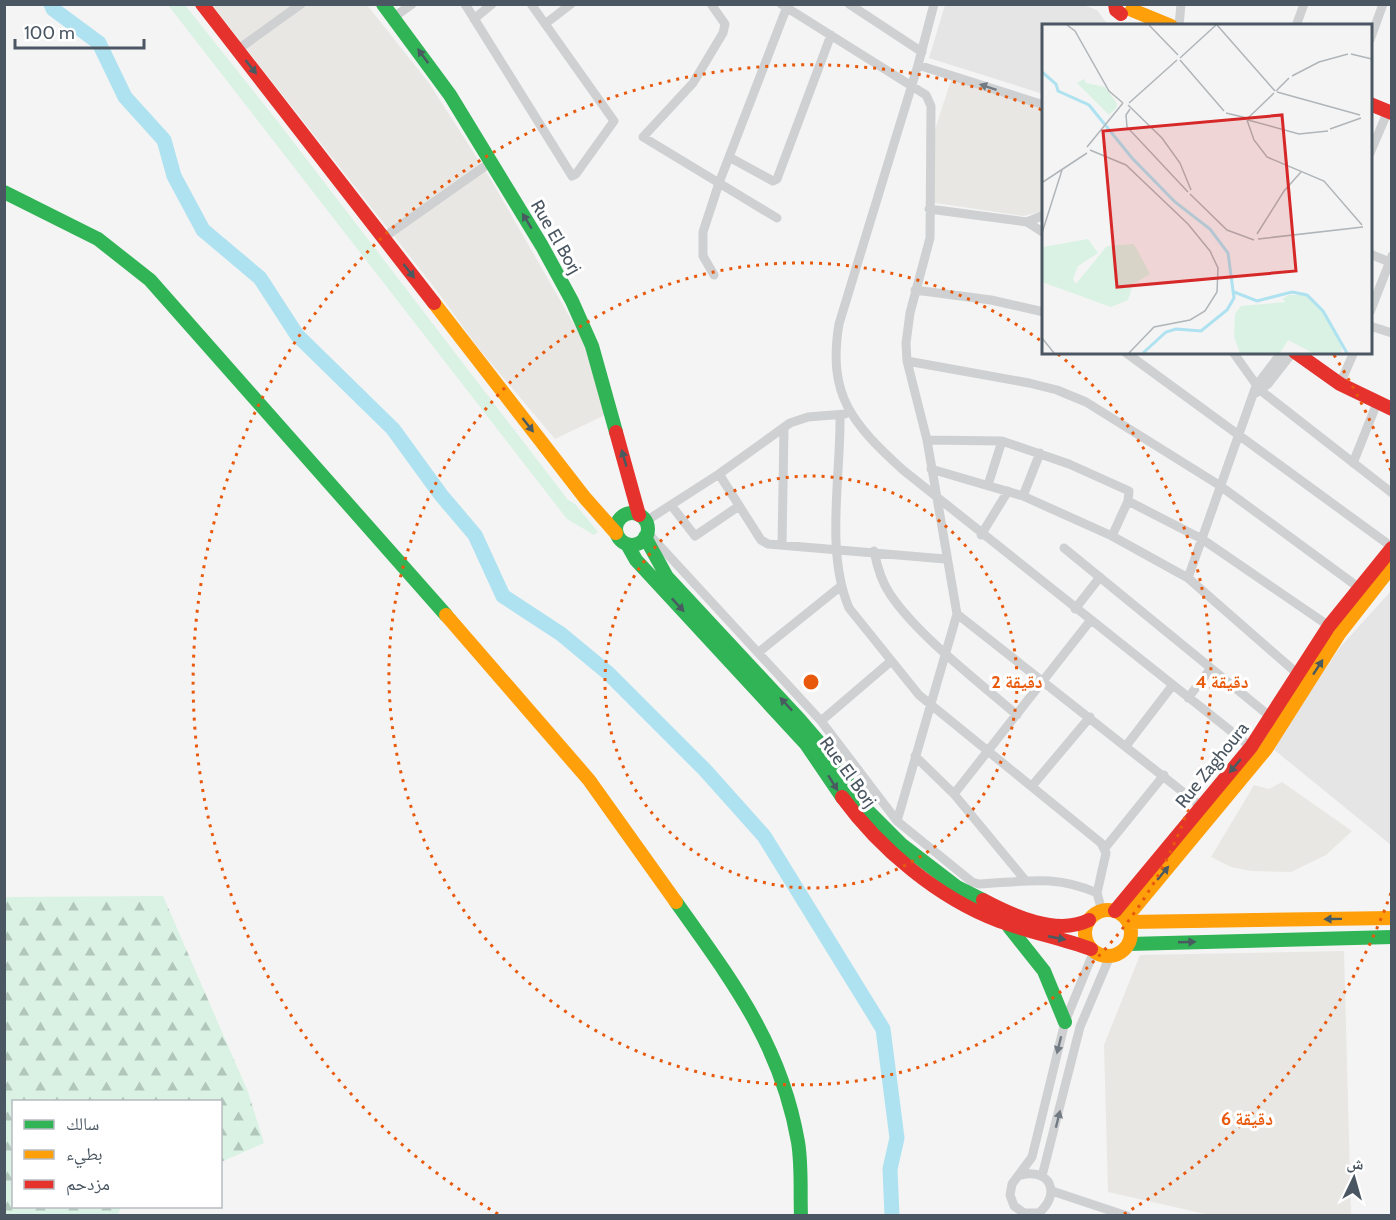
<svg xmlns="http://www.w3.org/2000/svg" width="1396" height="1220" font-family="Cabin,'Noto Naskh Arabic',sans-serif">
<defs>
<pattern id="forest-firs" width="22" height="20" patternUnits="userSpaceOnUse" patternTransform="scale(1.5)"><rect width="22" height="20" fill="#d9f2e3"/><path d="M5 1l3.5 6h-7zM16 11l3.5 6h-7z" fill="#b2c7bb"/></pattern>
</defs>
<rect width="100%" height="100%" fill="#f4f4f4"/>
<path fill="#e8e7e3" d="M212,5H367L429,83L490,178L587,347L607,414L555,439L479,349L437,291Z
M952,77L1043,105V211L1023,216L929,202L930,145Z
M1282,782L1352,831L1326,855L1291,872L1251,871L1231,867L1211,857L1254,785L1269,789Z
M1344,951L1351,1215H1210L1108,1192L1104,1045L1140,955Z"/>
<path fill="#e6e5e6" d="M945,5H1083L1097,10L1108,25L1044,26L1043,94L929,58Z
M1391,591V845L1272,748L1341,646Z"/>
<path fill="#d9f2e3" d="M168,5H185L278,122L568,500L575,504L598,532L594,535L567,519Z"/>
<path fill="url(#forest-firs)" d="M163,896L248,1092L264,1143L221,1162L220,1102H14V1206L121,1207L118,1215H5V897Z"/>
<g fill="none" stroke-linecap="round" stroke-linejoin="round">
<path stroke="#aee2f0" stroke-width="15" d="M51,4L53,9L99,43L125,97L164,140L174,176L203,230L260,278L297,335L393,429L441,495L475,535L503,596L561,634L608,673L705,770L764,836L883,1029L897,1138L890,1169L892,1216"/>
<path stroke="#ced0d2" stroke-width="9" d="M465,4L572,176L576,174L614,121L531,4
M711,4L725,24L723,33L693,83L643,137L777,218
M781,4L926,95L931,106L930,238L910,313L906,343L907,361L927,440L957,614L897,821
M849,4L922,52
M934,4L918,65L839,324C827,396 853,424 903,470L1251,747
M394,17L412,4
M474,19L492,4
M545,24L571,4
M1179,26L1181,4
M1296,26L1304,4
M1370,40L1383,4
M237,50L301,4
M918,65L1044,105
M1370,153L1388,111
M729,157L773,181L777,179L831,35
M929,209L1027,222L1044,233
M1027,222L1044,215
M383,238L491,162
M1370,254L1392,263
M714,275L703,256V232L719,183L788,4
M915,290L991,300L1044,312
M1370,312L1392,256
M1370,326L1392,333
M1125,352L1392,547
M1233,352L1260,390L1392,493
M907,361L1029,383L1057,390L1086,402L1219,485L1358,587
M1340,384L1354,352
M1256,393L1268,384L1293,352
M840,415C841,476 825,551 849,608L919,695L1101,843L1106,853L1097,893L1102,911
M927,440L1002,441L1069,464L1129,491L1128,501L1112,536
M1353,463L1377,403
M931,469L1023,496L1112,536L1188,578L1299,675
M719,474L761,540L768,544L945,559
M988,485L1002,441
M1023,496L1040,453
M1128,501L1202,539L1329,626
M671,505L695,536L739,506
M646,521L719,474L790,423L808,417L845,414
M647,532L821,721L897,821L972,882L979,884C1024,882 1054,874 1097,893
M981,535L1008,491
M782,545L784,428
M1064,548L1272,718
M874,551C877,566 881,581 890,594C917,635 979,682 1017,715
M1188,578L1256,386L1282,352
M1075,609L1100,577
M957,614L1202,807
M759,652L841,586
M1188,698L1211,668
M821,721L890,662
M1126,746L1172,686
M915,756L954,794L1025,880
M1032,786L1090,717
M954,794L1090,621
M1105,848L1164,775
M1021,1175C1051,1168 1061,1194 1039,1213H1024L1014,1206L1010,1195L1012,1184L1032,1157L1065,1022L1094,951
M1042,1176L1080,1027L1110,956
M1052,1191L1127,1216"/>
<path stroke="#30b455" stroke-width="14" d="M383,4L450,95L542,246L572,301L592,346L616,432
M4,192L98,239L150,280L446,615
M616 529a16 16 0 1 1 32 0a16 16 0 1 1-32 0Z
M645,537L667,577L800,720L824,748L867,810L901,844L957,887L983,900
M627,544L636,560L806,744L842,797
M676,902C732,981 781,1044 798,1142C802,1166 800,1192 801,1216
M1009,927L1044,971L1065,1022
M1129,944L1392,937"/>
<path stroke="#ff9f0a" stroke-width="14" d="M1132,10L1171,26
M434,303L585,498L616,533
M446,615L589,780L676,902
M1085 933a23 23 0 1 1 46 0a23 23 0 1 1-46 0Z
M1126,918L1266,749L1339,634L1392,566
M1129,922L1392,918"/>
<path stroke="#e5322d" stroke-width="14" d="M202,4L434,303
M1115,4L1116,10L1121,14
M1370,104L1392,113
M1295,352L1340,384L1392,409
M616,432L639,515
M842,797C880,849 938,898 999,921C1029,932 1061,938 1091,949
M983,900C1013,916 1057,936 1089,920
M1115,911L1251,747L1329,626L1392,548"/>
</g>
<defs><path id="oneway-solid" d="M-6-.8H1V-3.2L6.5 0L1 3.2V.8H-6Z" transform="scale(1.5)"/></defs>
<g fill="#495b60">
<use href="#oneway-solid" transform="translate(423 56) rotate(-126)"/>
<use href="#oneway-solid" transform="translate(251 67) rotate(52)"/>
<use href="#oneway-solid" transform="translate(527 221) rotate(-121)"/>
<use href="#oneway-solid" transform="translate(409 271) rotate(52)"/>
<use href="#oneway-solid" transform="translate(528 425) rotate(52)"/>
<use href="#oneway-solid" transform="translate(624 458) rotate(-106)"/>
<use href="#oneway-solid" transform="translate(678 605) rotate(47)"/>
<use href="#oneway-solid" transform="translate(1318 667) rotate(-57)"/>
<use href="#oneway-solid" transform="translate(786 704) rotate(-133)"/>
<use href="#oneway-solid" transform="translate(1235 766) rotate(130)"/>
<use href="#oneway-solid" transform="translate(833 783) rotate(58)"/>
<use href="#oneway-solid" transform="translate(1163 873) rotate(-50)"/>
<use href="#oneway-solid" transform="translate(1333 919) rotate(179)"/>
<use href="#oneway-solid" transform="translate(1057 938) rotate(11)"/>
<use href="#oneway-solid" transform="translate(1187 942) rotate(-2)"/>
</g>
<g fill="#727b83">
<use href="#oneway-solid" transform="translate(988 87) rotate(-162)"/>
<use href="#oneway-solid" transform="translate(1059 1045) rotate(104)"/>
<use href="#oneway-solid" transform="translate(1058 1119) rotate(-76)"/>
</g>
<g fill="none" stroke="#e8590c" stroke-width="3" stroke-dasharray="3 6">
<circle cx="811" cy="682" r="206"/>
<path d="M1058 354A411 411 0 1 1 1041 341"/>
<path d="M1391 893A617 617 0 0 1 1124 1214M498 1214A617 617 0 0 1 1042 110M1334 355A617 617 0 0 1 1391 471"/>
</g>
<g text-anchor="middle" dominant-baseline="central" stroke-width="6" stroke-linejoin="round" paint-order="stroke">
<g font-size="18" fill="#4a5661" stroke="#fff">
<text transform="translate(556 237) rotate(60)">Rue El Borj</text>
<text transform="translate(1212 765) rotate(-51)">Rue Zaghoura</text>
<text transform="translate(848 772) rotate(54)">Rue El Borj</text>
</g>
</g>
<g transform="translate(1042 24)">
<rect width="330" height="330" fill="#f4f4f4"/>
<path d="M247,271H264L285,292L300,324L299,329H271L246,316L238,329H198L192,313L193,290L199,282L244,278L240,275Z" fill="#d9f2e3"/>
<path d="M46,215L56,229L36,242L31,255L34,260L65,222L92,220L108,250L91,260L86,276L69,283L0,258L1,223Z" fill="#d9f2e3"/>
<path d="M42,55L44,59L63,63L74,78L75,83L67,91L35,59Z" fill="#d9f2e3"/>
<path fill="none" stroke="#aee2f0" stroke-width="3" d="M0,48L14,60L16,67L47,81L90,134L133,178L168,205L186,229L192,274L185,286L159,307L134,305L124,308L101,329M192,268L215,277L250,268L265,271L281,287L305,329"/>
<path fill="none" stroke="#b0b5b9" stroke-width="1.5" d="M25,1L33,7L67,67L81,79M107,1L136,31M175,1L233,67M309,30L330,35M138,34L174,1M138,36L182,87M250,52L277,38L306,30M234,67L247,54M235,68L318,91M87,79L135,36M86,81L120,114L138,139L149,166M88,85L84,91L85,103L146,168M184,89L205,94M206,94L232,69M205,96L212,116L225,133L282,157L320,201M206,96L257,110L286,107M288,105L319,94M45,123L81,79M48,126L84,141L146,200L168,227L176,244L175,268L163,287L148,296L112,303L87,329M1,158L45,129M148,170L185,206L212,216M0,209L20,146M215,210L242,167L259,148M216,215L321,203M0,314L12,329"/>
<path fill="#d62828" fill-opacity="0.15" stroke="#d62828" stroke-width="3" d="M240,91L254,247L75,263L61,107Z"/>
<rect width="330" height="330" fill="none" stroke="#4a5661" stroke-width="3"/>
</g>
<circle cx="811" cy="682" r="9" fill="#e8590c" stroke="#fff" stroke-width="3"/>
<g font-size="18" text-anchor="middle" font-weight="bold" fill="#e8590c" stroke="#fff" stroke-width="6" stroke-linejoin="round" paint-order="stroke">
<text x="1017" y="688">2 دقيقة</text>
<text x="1222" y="688">4 دقيقة</text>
<text x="1247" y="1125">6 دقيقة</text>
</g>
<rect width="1396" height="1220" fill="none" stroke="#4a5661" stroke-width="12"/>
<rect x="12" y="1100" width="210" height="108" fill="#ffffff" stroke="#b7bbc0" stroke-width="1.5"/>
<rect x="24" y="1120" width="30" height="9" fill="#30b455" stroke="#b7bbc0" stroke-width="1.5"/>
<text x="66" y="1130" font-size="18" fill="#4a5661">سالك</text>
<rect x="24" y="1150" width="30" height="9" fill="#ff9f0a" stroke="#b7bbc0" stroke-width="1.5"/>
<text x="66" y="1160" font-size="18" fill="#4a5661">بطيء</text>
<rect x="24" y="1180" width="30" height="9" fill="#e5322d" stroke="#b7bbc0" stroke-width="1.5"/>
<text x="66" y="1190" font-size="18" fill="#4a5661">مزدحم</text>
<g transform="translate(1354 1178) rotate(5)" stroke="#ffffff" stroke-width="4.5" paint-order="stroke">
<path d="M0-4.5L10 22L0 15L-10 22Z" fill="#4a5661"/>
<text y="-9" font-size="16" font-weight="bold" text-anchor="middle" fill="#4a5661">ش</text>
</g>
<path d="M15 39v9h129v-9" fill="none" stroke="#4a5661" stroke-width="3"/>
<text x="24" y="39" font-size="18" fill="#4a5661" stroke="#ffffff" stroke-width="4.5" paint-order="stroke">100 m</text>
</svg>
